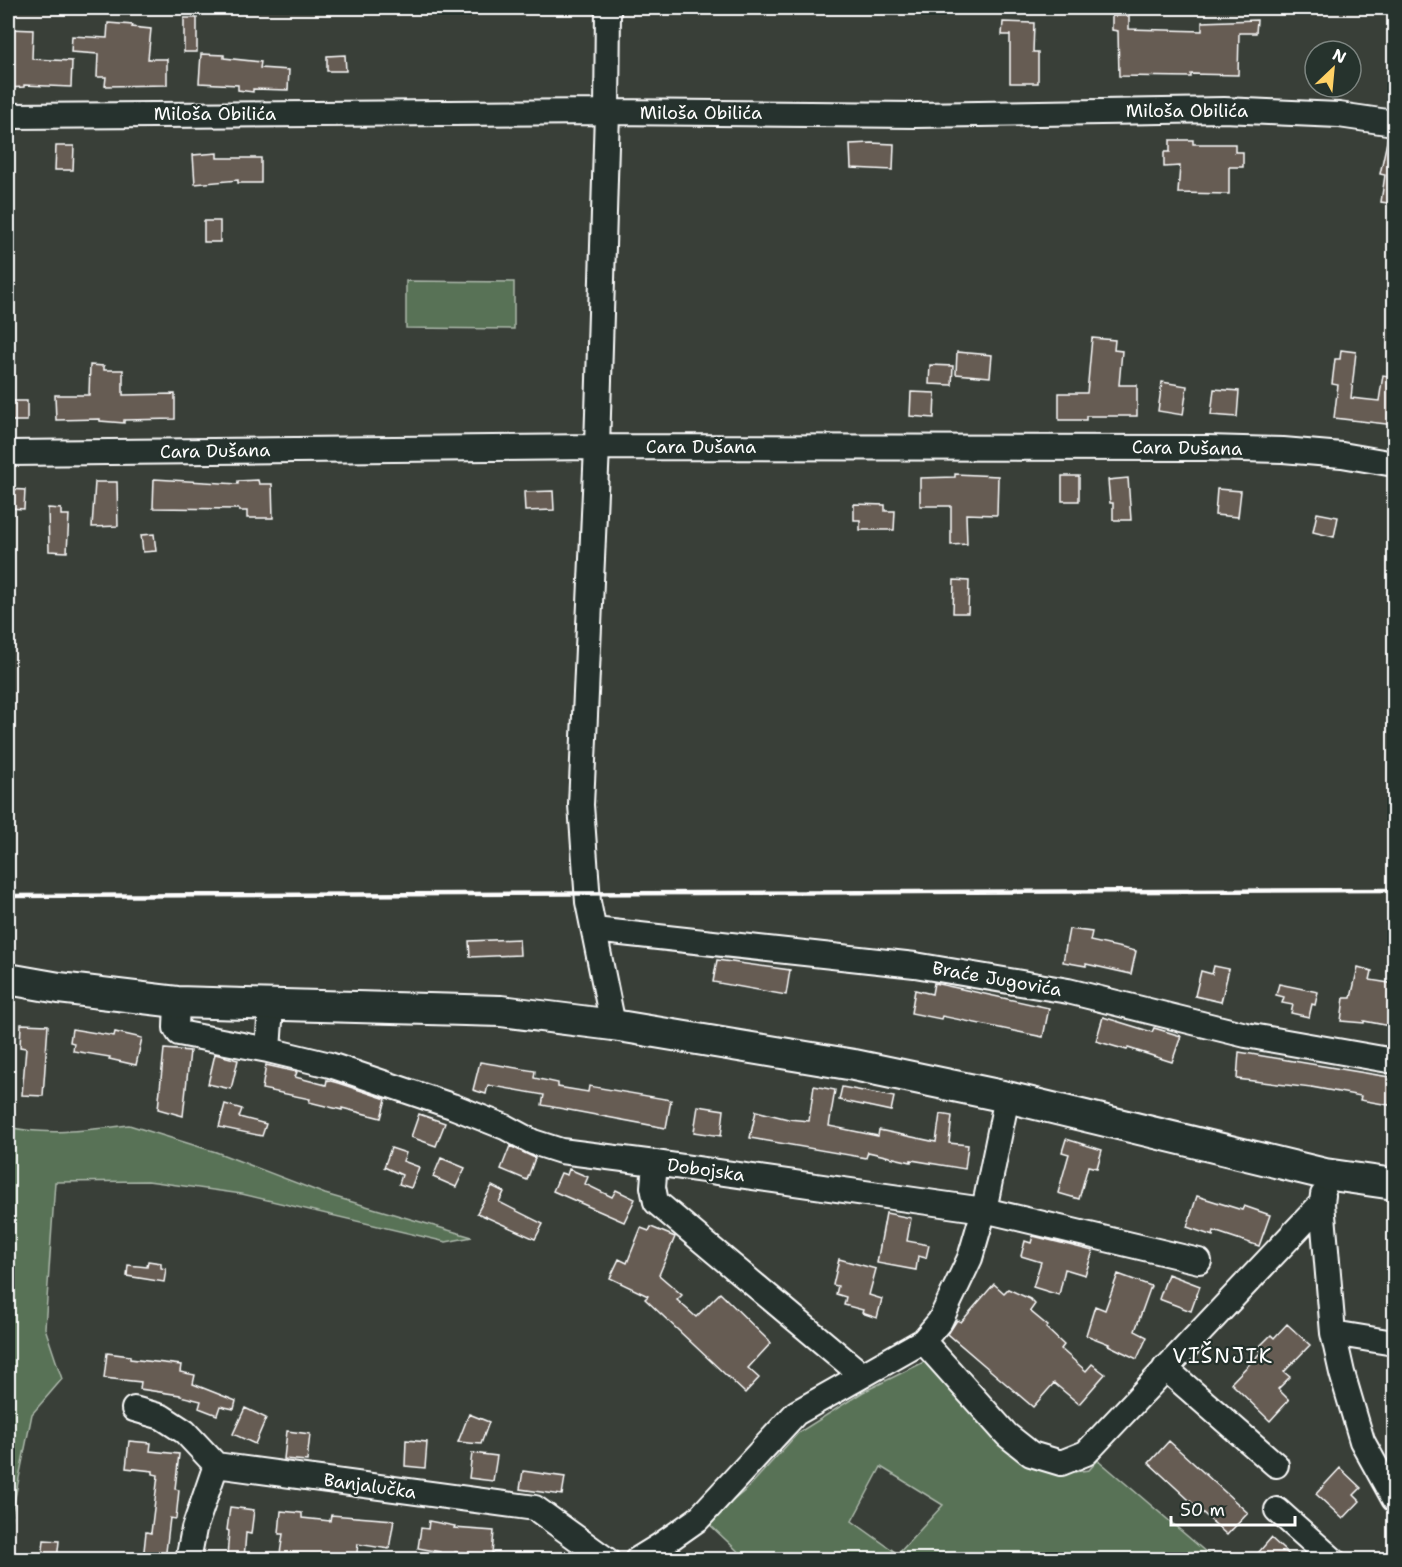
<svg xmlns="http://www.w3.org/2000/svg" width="1402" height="1567" font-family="'Shantell Sans',sans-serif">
<rect width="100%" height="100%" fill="#393f38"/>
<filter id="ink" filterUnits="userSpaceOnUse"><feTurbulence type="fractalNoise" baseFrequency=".0167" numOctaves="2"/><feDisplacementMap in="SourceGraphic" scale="12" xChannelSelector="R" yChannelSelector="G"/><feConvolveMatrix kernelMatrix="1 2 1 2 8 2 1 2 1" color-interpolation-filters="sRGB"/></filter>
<g filter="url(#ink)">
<path fill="#597257" stroke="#acb8ab" stroke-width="1.5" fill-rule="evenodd" d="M406,281L514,282V329L406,328Z
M129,1125L216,1152L325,1194L472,1237L446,1242L242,1194L148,1181L55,1182L45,1328L62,1379L32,1414L8,1532V1127C48,1136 89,1130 129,1125Z
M926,1361L1007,1444L1057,1474L1089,1470L1098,1460L1214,1559H746L707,1522L747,1489L798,1433L863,1392ZM881,1467L943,1505L898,1554L852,1521Z"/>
<path fill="#665b53" stroke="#fff" stroke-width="1.5" d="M1112,16H1129V29L1202,31V22L1257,20L1256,33H1239L1238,75L1191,74V77L1119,76L1118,31L1112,30Z
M184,18H197V52H184Z
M1003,22L1034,23L1033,52H1038V83H1010V35H1002Z
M108,23L133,25L132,27L151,29L148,59H167V85L105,86L106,77H97L98,54L71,52L72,36L107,38Z
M9,29L33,30L32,59L72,61L71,87L24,85V87L8,88Z
M201,54L224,55V58L261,62L260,68L289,70L288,90L253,89V92L238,90V85L199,83Z
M345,55L346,71H327V56Z
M1388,137H1395V204L1381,202L1385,175L1380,174Z
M1170,140H1193V144H1235V152H1243V167H1229V194L1178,193L1180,166L1164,167V152H1170Z
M871,143L894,144L893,170L851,168L850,144Z
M56,146H74L73,170H55Z
M217,153V158H261V183H238V180L195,184L193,155Z
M204,221H220V242H204Z
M1092,338L1115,340L1114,350L1122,351L1119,385H1137V416H1086V420H1059V393H1087Z
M1341,350L1356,352L1351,398L1379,401L1383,375L1395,377L1391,403L1395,404V425L1334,418L1338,385L1332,384L1335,359H1340Z
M957,352L992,355L990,377L956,374Z
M90,365L104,366V370H123V395L175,394V419L124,420V423L100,421V419L56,420L55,395H89Z
M930,365L953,366L952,385L929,384Z
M1162,382L1187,386L1183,415L1158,411Z
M1214,389L1239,391L1237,417L1211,415Z
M911,392L935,393L934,418L910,416Z
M8,401H27V421H8Z
M955,474L998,476L997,515L966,514L967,544L951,545V506H920V478L955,477Z
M1062,476H1079V501H1062Z
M1128,478L1131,520H1113V503H1110L1108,480Z
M154,479L238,484V481L258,480L259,484H272L273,518H247V511H239V509L153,508Z
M95,482H117L118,526L92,527Z
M8,489L25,490L24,509L8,508Z
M1217,489L1241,491L1238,517L1215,515Z
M553,491L554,510L525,511L524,492Z
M854,504L885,505V511H895L894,530H860V520H854Z
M48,508L61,509V515H69L67,552L49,551Z
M1317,513L1338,517L1334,537L1313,532Z
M154,534L156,551L143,552L141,535Z
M954,580L969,581L968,613H953Z
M1069,929L1092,932L1090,941L1136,951L1131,974L1086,964V966L1063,962Z
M519,939L520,955L470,957L469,941Z
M717,960L790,970L786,995L713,982Z
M1214,966L1229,969L1221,1002L1195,996L1201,971L1212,974Z
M1358,967L1372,971L1370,980L1395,984V1027L1364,1021V1023L1341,1021L1344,998H1351Z
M934,983L1049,1008L1043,1037L942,1016L941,1019L911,1013L915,990L932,994Z
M1279,984L1318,992L1315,1005L1312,1004L1309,1017L1291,1013L1293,1005L1282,1003L1284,997L1276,995Z
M1103,1017L1152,1032L1154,1028L1181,1036L1172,1062L1128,1048L1127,1050L1096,1041Z
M21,1024L48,1025L43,1096L22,1095L26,1048L20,1047Z
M72,1029L114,1036L115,1032L142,1038L136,1065L109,1059L110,1057L73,1051L74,1043L70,1042Z
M164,1049L190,1051L183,1116L158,1109Z
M1239,1052L1395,1078V1106L1360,1100L1361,1096L1311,1087V1088L1237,1079Z
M215,1054L238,1060L231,1089L208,1084Z
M480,1062L535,1071L534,1078L558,1083V1087L588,1092L589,1086L671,1100L666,1128L542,1105L544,1095L488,1085L486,1094L473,1090Z
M266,1065L297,1072L295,1077L326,1085L327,1080L338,1083L386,1099L381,1118L342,1108V1110L309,1102L310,1099L262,1089Z
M814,1086L835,1090L829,1126L878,1136L879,1130L936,1142L940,1114L952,1116L949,1143L968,1145L965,1169L911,1160V1162L868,1152L866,1158L750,1138L756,1111L788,1119L809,1121Z
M842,1087L894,1097L891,1111L839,1100Z
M225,1104L242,1109L239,1117L266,1124L262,1136L219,1127Z
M698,1106L724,1110L721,1136L694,1132Z
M419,1114L445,1123L436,1146L411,1137Z
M1066,1139L1102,1150L1097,1168L1088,1166L1079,1199L1058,1193L1069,1154L1062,1152Z
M510,1146L535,1158L527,1180L501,1169Z
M391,1148L406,1153L403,1161L419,1167L411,1188L399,1184L402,1175L384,1167Z
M441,1158L465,1168L456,1187L433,1177Z
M569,1169L588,1177L585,1184L612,1197L616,1190L635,1199L624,1222L553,1191L561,1173L567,1175Z
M492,1186L504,1192L499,1202L543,1224L535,1239L477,1213Z
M1197,1196L1242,1210L1244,1206L1270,1215L1259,1246L1214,1231L1213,1236L1187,1227Z
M886,1213L911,1218L907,1241L929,1245L926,1258L918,1256L916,1270L877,1263Z
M651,1227L675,1237L659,1275L682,1295L677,1300L696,1317L720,1293L771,1343L748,1368L759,1378L745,1393L645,1299L648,1296L610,1278L619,1259L627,1263L641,1228L649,1231Z
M1033,1236L1093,1251L1085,1275L1065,1269L1059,1295L1033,1287L1041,1262L1021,1256L1025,1241L1031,1243Z
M839,1259L876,1269L869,1295L882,1299L877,1318L862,1313L863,1310L844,1305L846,1297L836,1294L838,1286L833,1285Z
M148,1261L161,1263V1268L166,1269L164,1282L127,1276L128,1265L147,1267Z
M1118,1274L1151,1286L1135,1331L1147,1337L1137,1359L1108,1345L1109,1344L1086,1335L1095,1306L1105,1310Z
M1168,1274L1200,1286L1191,1311L1159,1299Z
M994,1284L1004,1293L1008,1289L1030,1299L1035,1304L1030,1311L1048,1326L1046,1328L1064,1345L1061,1349L1086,1371L1092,1364L1105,1374L1079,1404L1054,1383L1033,1407L948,1334L957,1320L961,1322Z
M1287,1324L1310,1345L1284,1372L1290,1377L1278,1389L1289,1400L1270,1421L1231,1383L1261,1352L1257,1349L1271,1335L1274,1338Z
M107,1353L130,1356V1359L181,1365L180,1372L195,1375L193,1384L236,1401L234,1409L220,1406L217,1415L199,1408L201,1401L180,1396V1395L140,1389L141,1382L104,1378Z
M245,1408L266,1418L255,1444L233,1434Z
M469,1414L489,1422L481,1444L458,1442Z
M287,1431L310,1434L307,1461L284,1459Z
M406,1440L427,1442L425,1468L405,1466Z
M129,1441L151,1443L150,1451L179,1454L175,1489L179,1490L176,1519L170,1518L165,1560H143L146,1532L151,1533L158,1475L153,1474V1471L126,1468Z
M1169,1441L1248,1513L1227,1535L1149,1463Z
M472,1453L497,1456L493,1481L469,1478Z
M1340,1468L1361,1488L1354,1495L1360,1501L1343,1519L1316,1494Z
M523,1471L565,1477L562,1495L520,1489Z
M230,1507L254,1510L251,1534L246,1533L244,1559L227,1557L229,1531L227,1530Z
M281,1511L302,1513V1518L330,1521L331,1515L394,1520L389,1549L358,1544L356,1560H279L283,1534H279Z
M429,1521L455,1526L454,1528L494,1531L492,1554L455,1552V1560H440V1552L418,1548L421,1528L428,1529Z
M1271,1538L1295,1560H1252Z
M44,1540L59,1541L57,1560H42Z"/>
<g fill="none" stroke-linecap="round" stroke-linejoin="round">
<defs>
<path id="minor" d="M608,8L607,112L597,447L581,805L588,902L613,1025
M8,116L607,112L916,115L1224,110L1339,115L1394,123
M8,453L597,447L1207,448L1283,450L1342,455L1394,464
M594,930L915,965L1068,991L1246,1035L1394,1061
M177,1002L176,1028L179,1033L268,1050
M271,1006L268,1050L330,1065L452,1106L505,1127L533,1142L561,1151L655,1163L984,1210L1199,1261
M655,1163L653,1187L656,1202L862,1375
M1323,1195L1322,1203L1333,1333L1342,1373L1362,1441L1394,1499
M1333,1333L1394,1343
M923,1341L1007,1435L1031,1454L1061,1463L1086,1453L1322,1203
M1165,1368L1276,1465
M134,1409L162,1417L185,1432L216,1465
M1277,1510L1333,1560
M188,1560L194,1529L216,1465L535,1508L607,1560
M637,1560L658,1547L698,1519L796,1413L923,1341L940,1321L970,1258L984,1210L1007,1097"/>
<path id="major" d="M8,979L59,988L177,1002L501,1011L613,1025L854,1065L1007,1097L1325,1174L1394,1184"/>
</defs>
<use href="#minor" stroke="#fff" stroke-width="28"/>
<use href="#major" stroke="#fff" stroke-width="34"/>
<use href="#minor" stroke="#26332d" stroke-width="24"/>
<use href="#major" stroke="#26332d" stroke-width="30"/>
<path stroke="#fff" stroke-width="4.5" d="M8,896L1394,890"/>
</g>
</g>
<g text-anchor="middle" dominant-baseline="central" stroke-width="4.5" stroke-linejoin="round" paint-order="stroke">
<g font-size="18" fill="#fff" stroke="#26332d">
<text x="1187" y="111">Miloša Obilića</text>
<text x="701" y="113">Miloša Obilića</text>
<text x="215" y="114">Miloša Obilića</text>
<text x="701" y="447">Cara Dušana</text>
<text transform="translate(1187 448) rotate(1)">Cara Dušana</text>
<text transform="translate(215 451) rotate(-1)">Cara Dušana</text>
<text transform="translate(997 979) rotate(10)">Braće Jugovića</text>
<text transform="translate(706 1170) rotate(8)">Dobojska</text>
<text transform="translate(370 1486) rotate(8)">Banjalučka</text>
</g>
<g font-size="21" letter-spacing="1.5" fill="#fff" stroke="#26332d">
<text x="1223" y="1356">VIŠNJIK</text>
</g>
</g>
<rect width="1402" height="1567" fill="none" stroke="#26332d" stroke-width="30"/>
<rect x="15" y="15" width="1372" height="1537" fill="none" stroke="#fff" stroke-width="2" filter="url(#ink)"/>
<g transform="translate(1333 69) rotate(26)"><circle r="28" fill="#26332d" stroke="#7d8581" stroke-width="1.5"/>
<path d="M0-4.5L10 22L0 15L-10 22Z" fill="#ffd166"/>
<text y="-9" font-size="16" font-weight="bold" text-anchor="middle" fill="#ffffff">N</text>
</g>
<path d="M1171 1516v9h124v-9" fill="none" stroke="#ffffff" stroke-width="3"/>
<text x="1180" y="1516" font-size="18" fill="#ffffff" stroke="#26332d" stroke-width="4.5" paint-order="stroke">50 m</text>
</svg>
